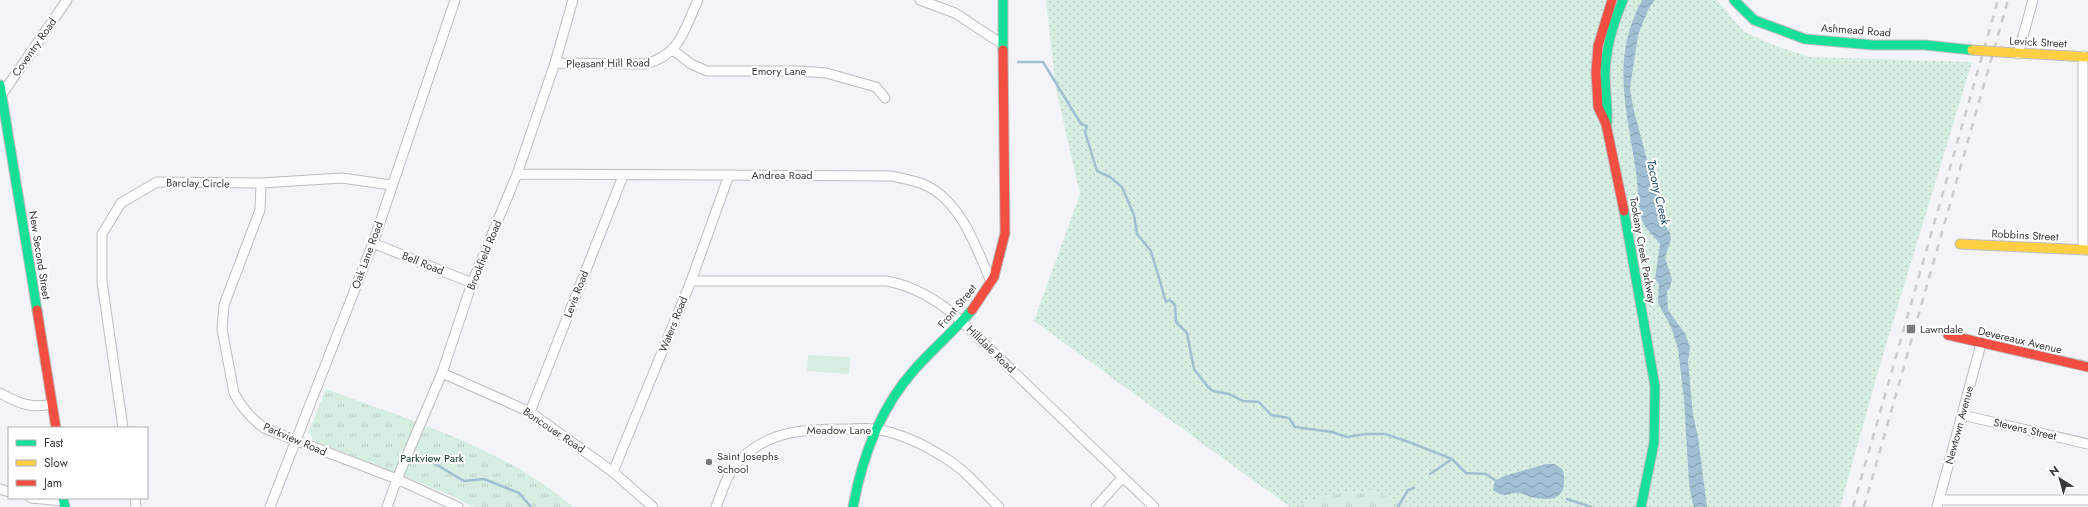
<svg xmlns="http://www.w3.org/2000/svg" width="2088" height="507" font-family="Jost,sans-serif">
<defs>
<pattern id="grass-dots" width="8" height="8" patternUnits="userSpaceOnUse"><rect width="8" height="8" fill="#d6ede2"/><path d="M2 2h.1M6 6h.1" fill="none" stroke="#b8ccc3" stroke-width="1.8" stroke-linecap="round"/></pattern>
<pattern id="park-tufts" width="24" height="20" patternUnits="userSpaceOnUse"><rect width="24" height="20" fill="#d6ede2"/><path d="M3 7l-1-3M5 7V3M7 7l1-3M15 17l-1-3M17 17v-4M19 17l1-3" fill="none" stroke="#b8ccc3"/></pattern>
<pattern id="water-waves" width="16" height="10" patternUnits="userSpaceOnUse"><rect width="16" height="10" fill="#a1bfd3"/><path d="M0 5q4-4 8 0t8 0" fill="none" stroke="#849cac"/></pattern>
</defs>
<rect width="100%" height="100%" fill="#f4f4f8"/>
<path fill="url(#grass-dots)" d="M1046,0H1717L1743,31L1778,47L1810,57L1972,62L1882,358L1840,507H1411L1371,490L1323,496L1298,507H1290L1034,321L1080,194L1056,89Z"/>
<path fill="url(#park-tufts)" d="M326,389C409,420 505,448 573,507H473L453,496L313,440L309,431Z
M1371,490L1411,507H1298L1323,496Z"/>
<path fill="#d6ede2" d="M808,355L850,357L849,374L807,371Z"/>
<path fill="url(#water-waves)" d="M1642,0H1655L1649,8L1638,35L1630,88L1633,107L1651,175L1653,188L1659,200L1662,220L1670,233L1671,239L1665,258L1672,279L1670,288L1667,291L1668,310L1686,335L1690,348L1688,361L1693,415L1698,437L1707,507H1694L1693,505L1689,483L1684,399L1678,349L1671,327L1658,303L1659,284L1655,279L1660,244C1656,238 1645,228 1643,223C1638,207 1638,188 1636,172C1627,109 1610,60 1642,0Z
M1546,464H1555L1563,470C1568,496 1557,503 1531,497C1527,496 1521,492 1516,493C1504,494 1505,498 1493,490L1495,481L1504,476Z"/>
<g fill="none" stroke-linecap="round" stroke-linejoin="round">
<path stroke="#a1bfd3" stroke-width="2.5" d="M1018,62H1043L1081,124L1087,126L1085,132L1097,171L1110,177L1122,187L1134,215L1137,234L1151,251L1166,302L1170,300L1175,305L1176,322L1187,333L1194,369L1208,387L1213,391L1229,394L1243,401L1259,402L1271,415L1289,418L1295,427L1332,432L1347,437L1366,434H1385L1409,442L1452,459
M427,459L464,481L484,479L519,493L531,507
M1430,474L1452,459L1466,473L1486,474L1498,482
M1567,499L1591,507
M1398,507L1408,490L1414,488"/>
<defs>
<path id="street" d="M920,0L955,13L1002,44
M673,50L691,64L707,71H799L826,73L876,87L885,98
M2018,54L2033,0
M2083,56V250
M555,63L645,64C681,55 684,29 698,0
M0,97L67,0
M517,174L892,176C903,179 915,180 925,185C961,201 977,249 991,282
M261,183L260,210L224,305L222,329L234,393C241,407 251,418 264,428L397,479L458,507
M373,243L472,283
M691,281H887C917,287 940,301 962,322L1154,507
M442,373L530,412L613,472L653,507
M0,393C18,403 31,409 51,404
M530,412L623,176
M1962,415L2088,444
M123,428L102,282V234L121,203L157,182L261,183L342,178L391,185
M613,472L691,281L729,175
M0,489L9,492
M31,498L64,501
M135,498L136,507
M1939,500H2088
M270,507L373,243L455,0
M387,507L397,479L442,373L472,283L517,174L555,63L573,0
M716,507C722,492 727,473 739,461C768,430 806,429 845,429C855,429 866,428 875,429C900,433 925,445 945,458C966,470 982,491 999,507
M1096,507L1122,478
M1937,507L1981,344"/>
<path id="fast" d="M1003,0V50
M1734,0L1754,20L1805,39L1873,45H1925L1972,50
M0,85L37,310
M1607,123C1608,106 1605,90 1605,73C1606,48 1613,23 1623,0
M1624,211L1655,386L1654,443L1641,507
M63,498L65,507
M853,507C862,457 880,408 915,369C933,349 954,331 972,310"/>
<path id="slow" d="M2001,52L2088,57
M1960,244L2088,250"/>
<path id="jam" d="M1612,0L1598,46L1596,72L1598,107L1606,124L1624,211
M37,310L56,428
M972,310L994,277L1005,233L1003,50
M1948,335L2088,367"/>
</defs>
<use href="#street" stroke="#bdbdc0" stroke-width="11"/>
<use href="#fast" stroke="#bdbdc0" stroke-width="11"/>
<use href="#slow" stroke="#bdbdc0" stroke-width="11"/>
<use href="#jam" stroke="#bdbdc0" stroke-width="11"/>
<use href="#street" stroke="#fdfdfe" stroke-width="9"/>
<use href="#fast" stroke="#16e098" stroke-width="9"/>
<use href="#slow" stroke="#ffcf43" stroke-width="9"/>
<use href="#jam" stroke="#f24e42" stroke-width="9"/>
<path stroke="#cbcbcc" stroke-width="2.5" stroke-dasharray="7 7" stroke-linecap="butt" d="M1853,507L1998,0
M1864,507L2008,0"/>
<defs>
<path id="slow-bridge" d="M1972,50L2001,52"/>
</defs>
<use href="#slow-bridge" stroke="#bdbdc0" stroke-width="11" stroke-linecap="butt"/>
<use href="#slow-bridge" stroke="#ffcf43" stroke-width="9"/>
</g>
<g fill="#7a7a7e" stroke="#fff" stroke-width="1.5">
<rect x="1906" y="324" width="10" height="10" rx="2"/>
<circle cx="709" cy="462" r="4"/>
</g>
<g text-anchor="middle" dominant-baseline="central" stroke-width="4" stroke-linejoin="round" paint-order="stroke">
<g font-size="11" fill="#39393c" stroke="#fff">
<text transform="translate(1856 30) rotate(4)">Ashmead Road</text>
<text transform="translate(2038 42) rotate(3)">Levick Street</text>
<text transform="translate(34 47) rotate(-55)">Coventry Road</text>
<text transform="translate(608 63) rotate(-1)">Pleasant Hill Road</text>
<text x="779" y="71">Emory Lane</text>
<text x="782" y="175">Andrea Road</text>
<text transform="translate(198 183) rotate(1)">Barclay Circle</text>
<text transform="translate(2025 235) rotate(3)">Robbins Street</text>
<text transform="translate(1643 250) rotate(80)">Tookany Creek Parkway</text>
<text transform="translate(40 255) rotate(81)">New Second Street</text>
<text transform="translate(367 255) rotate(-70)">Oak Lane Road</text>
<text transform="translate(484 255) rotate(-68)">Brookfield Road</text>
<text transform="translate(423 263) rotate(22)">Bell Road</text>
<text transform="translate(576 294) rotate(-69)">Levis Road</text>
<text transform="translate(957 306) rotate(-50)">Front Street</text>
<text transform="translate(673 324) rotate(-68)">Waters Road</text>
<text transform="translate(2020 340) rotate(13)">Devereaux Avenue</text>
<text transform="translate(991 349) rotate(44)">Hilldale Road</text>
<text transform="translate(1959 425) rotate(-75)">Newtown Avenue</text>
<text transform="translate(2025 429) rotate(13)">Stevens Street</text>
<text transform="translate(554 430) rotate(34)">Boncouer Road</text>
<text x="839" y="430">Meadow Lane</text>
<text transform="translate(295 439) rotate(23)">Parkview Road</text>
</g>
<g font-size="11" fill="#39393c" stroke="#fff" text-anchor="start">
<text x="1920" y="329">Lawndale</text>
<text x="717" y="456">Saint Josephs<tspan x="717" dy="13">School</tspan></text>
</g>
<g font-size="11" fill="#0b3220" stroke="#fff">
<text x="432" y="458">Parkview Park</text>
</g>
<g font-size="12" font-style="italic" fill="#194c69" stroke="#fff">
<text transform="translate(1658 192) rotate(77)">Tacony Creek</text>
</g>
</g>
<rect x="8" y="427" width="140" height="72" fill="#ffffff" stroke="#b0b0b1"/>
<rect x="16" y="440" width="20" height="6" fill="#16e098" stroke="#b0b0b1"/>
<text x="44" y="447" font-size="12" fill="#39393c">Fast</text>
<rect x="16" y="460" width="20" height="6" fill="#ffcf43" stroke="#b0b0b1"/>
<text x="44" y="467" font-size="12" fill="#39393c">Slow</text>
<rect x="16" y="480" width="20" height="6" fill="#f24e42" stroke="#b0b0b1"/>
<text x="44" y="487" font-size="12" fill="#39393c">Jam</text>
<g transform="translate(2060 479) rotate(323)" stroke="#ffffff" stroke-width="3" paint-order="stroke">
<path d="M0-3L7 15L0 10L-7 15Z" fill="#39393c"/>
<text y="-6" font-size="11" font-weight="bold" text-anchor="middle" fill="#39393c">N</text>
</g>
</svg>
